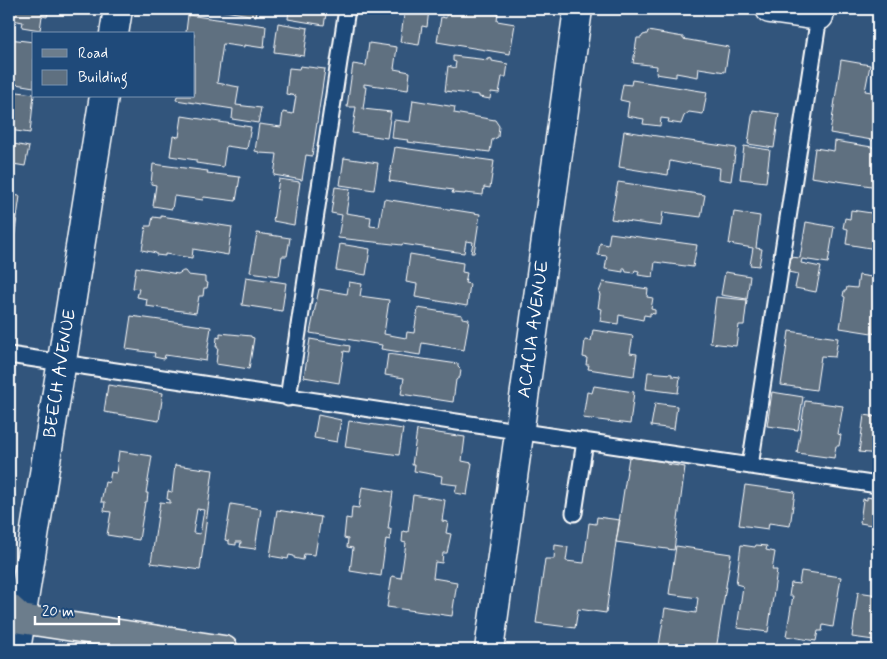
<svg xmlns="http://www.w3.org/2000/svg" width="887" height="659" font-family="Mynerve,sans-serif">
<rect width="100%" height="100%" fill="#32557c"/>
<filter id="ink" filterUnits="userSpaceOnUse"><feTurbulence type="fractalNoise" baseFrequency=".02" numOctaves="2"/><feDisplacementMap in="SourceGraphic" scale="10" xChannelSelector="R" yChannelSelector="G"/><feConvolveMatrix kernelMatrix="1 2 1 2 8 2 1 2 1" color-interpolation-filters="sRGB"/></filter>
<g filter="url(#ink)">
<path fill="#5f7080" stroke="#fff" fill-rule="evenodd" d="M9,9H49L47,17L42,16L40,30L22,27L23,22L12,20L10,30H9Z
M212,9H257L256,16Z
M289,9H327L324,25L288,19Z
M405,9H429L427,27L422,26L419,45L400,42Z
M447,9L498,13L497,21L515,24L510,54L437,42L441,17L446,18Z
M188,15L266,26L264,48L244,45V47L223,44L217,83L239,87L236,105L261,108L258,123L232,119L233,109L176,100L177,96H194V34L186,32Z
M278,23L308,28L304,56L274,52Z
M648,31L683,37V39L729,47L725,72L699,68L698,77L676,73V77L656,74L657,66L633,63L637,38H641L643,35L647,34Z
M9,39L34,42V87L9,83Z
M369,43L397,47L394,69L410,72L408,90L364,84V87H366L363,109L391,112L387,138L352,133L356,107H347L353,64L366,66Z
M453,56L488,60V58L492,59V61L508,64L506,77H502L499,93L491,92L490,99L479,97V95L445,91L448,66L455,68L456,62L453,61Z
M841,60L870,65L865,91L878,93V141L830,133Z
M300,66L325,69L312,156L306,155L302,180L274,175L277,154L259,153V152L255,151L259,124L281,127L283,112L293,114L296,96L286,94L289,68L299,69Z
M632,80L707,92L703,114L689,112L684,116L681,124L668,122L669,119L661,118L660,126L643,124L644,119L627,116L629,102L620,100L623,84L631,85Z
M9,91L34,94L30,133L9,130Z
M413,100L455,107L454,113L495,120L499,126L498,137L492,140L490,152L407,142L408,140L392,138L394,120L410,122Z
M753,110L779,114L774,148L748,144Z
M182,116L251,127L247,149L226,146L223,167L196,163V160L170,156L173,136L179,137Z
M624,131L736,148L731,181L719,179L720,168L690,163L685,164L670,161L668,175L619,167Z
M835,141L878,148V187L811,177L815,148L834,151Z
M9,143L29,147L25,166L13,164L9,187Z
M744,146L770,150L766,182L740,179Z
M395,147L494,161L490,188L484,187L483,195L465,193V194L452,193L453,190L389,181Z
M344,158L378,163L374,190L340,185Z
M153,164L208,171L207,173L240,177L236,201L204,197L203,200L174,196L172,209L153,206L156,185L151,184Z
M279,179L300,182L294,225L273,221Z
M618,182L705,195L701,217L663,212L661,226L611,219Z
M335,187L350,189L346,213L371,217L370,226L379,227L384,199L480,214L474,253H471L473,242L466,241L464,253L402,244V245L338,238L342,215L331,213Z
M9,195L20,196L14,239L9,238Z
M851,210L878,214V248L876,249L846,244L848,229L843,228L845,218L850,219Z
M734,212L760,216L756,248L762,249L759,266L750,265L753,248L729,244Z
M161,216L232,227L228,255L193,249L192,258L165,254V256L156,255V253L142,250L146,226H151L153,217L161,218Z
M806,222L834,227L828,263L802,259L801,263L821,267L816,292L795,288L798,274L788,272L791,257L800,258Z
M257,233L290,238L287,256H282L279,276L250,272Z
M610,233L697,245L693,267L655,262L653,277L638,275L639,271L635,270L634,273L626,272L625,268H623V272L605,269L607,256L598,255L600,243L608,245Z
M340,244L370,249L366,275L336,270Z
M9,246L14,247L9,288Z
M410,254L463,263L462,272L467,273L465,283L470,284L467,306L415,297L417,284L406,282Z
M136,267L178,274L183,271H185L188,275L205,277V282L208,283L207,288H204L203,296H199L196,313L146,306L147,299L137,297L139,289L133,288Z
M725,272L750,276L747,299L721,295Z
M859,275L878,278V334L840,328L845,297L843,296L844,291H846L847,287L857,288Z
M246,277L286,283L282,311L242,305Z
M349,282L362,284L360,296L389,300L384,334L406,338L407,332L414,333L418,308L462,315V318L469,319L464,350L422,343L420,355L381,349L382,345L310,333L319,289L347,294Z
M603,282L648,289L647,297L653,298L651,309L655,310V314L650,313V316L644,315L643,320L619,315L618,324L600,321L602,309L598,308L600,295L599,292Z
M716,297L747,300L744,325H739L736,346L710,343Z
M131,316L211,327L206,361L165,355L164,359L154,357L155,353L126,349Z
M593,330L633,336L630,353L637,354L634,376L588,369L589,365H586L587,358L583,357L585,340L591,341Z
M789,331L838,338L835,357L821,356L816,390L781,385Z
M220,333L251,336V337L254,338L249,369L216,364L218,347H216L217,337L220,338Z
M310,339L350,346L349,352L344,351L339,383L304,377Z
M388,354L458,364V367L461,370L460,377L456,380L453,402L401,394L404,378L385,375Z
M648,372L672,374V376L680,377L678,393L646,389Z
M108,385L163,393L159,421L104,412Z
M594,386L634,392L630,424L583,418L587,392L592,393Z
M772,392L803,397L798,430L767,426Z
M805,401L843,406L838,434L841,435L839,446H836L834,458L797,453Z
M655,403L677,406L674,429L651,426Z
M318,415L341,420L337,442L314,438Z
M864,415L878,417V454L859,452Z
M349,421L403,429L399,455L345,447Z
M417,430L465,437L462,461L472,463L467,495L455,493L457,485L441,483L442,476L414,471L415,465H412Z
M119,451L152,456L146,493H148L147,502H145L139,540L107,535L111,512L104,511L105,502H101L105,482L109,483L111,472L116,473Z
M629,457L667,462V464L685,467L674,550L616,542Z
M175,465L213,470L200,570L151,563L160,502L170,503V500L167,499L168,491L172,492ZM197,509L204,510L200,534L193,533Z
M745,485L795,492L790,526L769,523L768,529L739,525Z
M362,487L393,492L388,529H391L390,540L386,539L381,576L350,571L353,548L347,547L348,539L344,538L346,518L351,519L352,507L359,508Z
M413,495L445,500L442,521L448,522L446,533L451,534L447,553H443L442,563L435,562L433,578L457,582L452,616L387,607L392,576L401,578L406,543L402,542L403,531L408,532Z
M867,497L878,499V526L860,523L863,499L867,500Z
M231,504L261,509L255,549L240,547L241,542H236V545L229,544V541L225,540Z
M277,510L321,517L315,555L304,554L303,560L294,558V556L289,555L288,559L270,556Z
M597,517L620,520L616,542L606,613L578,609L575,628L536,623L545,559H554L555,545L568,547L566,561L584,563L589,523L596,524Z
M741,545L755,547L756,545L767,546L766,550L775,552L772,570H777L768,632L737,628L743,586L736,584Z
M676,546L731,554L716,650H687L659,646L665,608L696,613L698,598L669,594Z
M801,571L841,577L833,627L823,625L822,631H818L816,641L786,636L793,596H789L791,583L799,584Z
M858,592L878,595V649H873L874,640L852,637Z"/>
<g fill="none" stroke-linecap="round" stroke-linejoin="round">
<defs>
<path id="lane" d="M9,355L878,485
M288,398L347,9
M750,466L819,16
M574,513L585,441"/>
<g id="street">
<path d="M770,9L819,16"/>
<path d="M114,34L118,9"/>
<path id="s1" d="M16,650L104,96"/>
<path id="s2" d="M489,650L578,9"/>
</g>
<path id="primary" d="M9,608L21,619L224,650"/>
</defs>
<use href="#lane" stroke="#fff" stroke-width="19"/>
<use href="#street" stroke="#fff" stroke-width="31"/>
<use href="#primary" stroke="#fff" stroke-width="31"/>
<use href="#lane" stroke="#1f4a7a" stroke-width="15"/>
<use href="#street" stroke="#1f4a7a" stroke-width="28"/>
<use href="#primary" stroke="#6c7d8c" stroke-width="28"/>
</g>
</g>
<g text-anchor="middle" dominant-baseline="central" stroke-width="4" stroke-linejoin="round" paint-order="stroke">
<g font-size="18" fill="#fff" stroke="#1f4a7a">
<text stroke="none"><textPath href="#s2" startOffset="324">ACACIA AVENUE</textPath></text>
<text stroke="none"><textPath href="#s1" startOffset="280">BEECH AVENUE</textPath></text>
</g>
</g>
<rect width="887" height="659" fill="none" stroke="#1f4a7a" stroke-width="30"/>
<rect x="15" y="15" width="857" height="629" fill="none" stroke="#fff" stroke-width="2" filter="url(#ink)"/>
<rect x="32" y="32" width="162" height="65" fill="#1f4a7a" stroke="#7992af"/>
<rect x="42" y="49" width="25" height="8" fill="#6c7d8c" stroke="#7992af"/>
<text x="78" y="58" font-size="15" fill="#ffffff">Road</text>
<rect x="42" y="70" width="25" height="15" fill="#5f7080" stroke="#7992af"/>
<text x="78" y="82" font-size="15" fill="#ffffff">Building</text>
<path d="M35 616v8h84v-8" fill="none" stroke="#ffffff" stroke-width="2.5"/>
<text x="42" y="616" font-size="15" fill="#ffffff" stroke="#1f4a7a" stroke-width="4" paint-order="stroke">20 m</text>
</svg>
